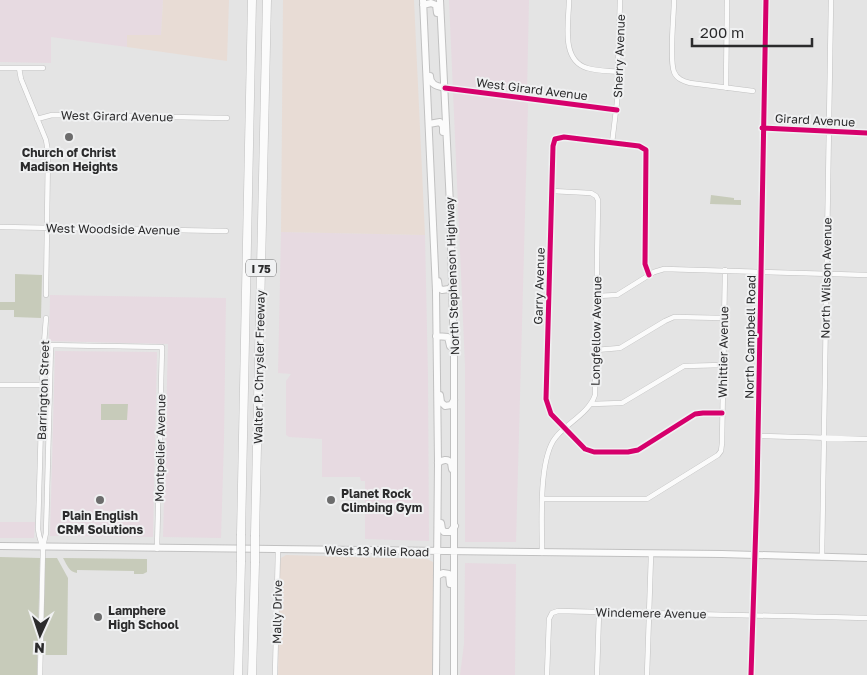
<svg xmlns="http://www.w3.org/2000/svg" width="867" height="675" font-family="'Golos Text',sans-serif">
<rect width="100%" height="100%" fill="#e4e4e4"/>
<path fill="#e7dae1" d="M0,0H163L161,35H128L127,47L51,37V63L0,62Z
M449,0H529L527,93L528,106L516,542H465V366Z
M281,232L425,235L428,376L429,541L365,539V481H361L360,477H322V439L289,437L286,435V381L291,374L278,373Z
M50,295L226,298L224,440L221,538L163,537L168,344L49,341Z
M55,351L157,352L153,537L50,536Z
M0,522H35L34,538H0Z
M465,563L516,564L515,675H460L464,644Z"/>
<path fill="#e8dcd5" d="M163,0H229L227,61L127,47V35H161Z
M283,0H414L425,235L281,232Z
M286,555L427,559L433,562V675H278L280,565L281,558Z"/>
<path fill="#c7cbba" d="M711,195L734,198V200H741V205L710,204Z
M15,274L42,275L41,318L14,317V310H0V302H15Z
M101,404H128L127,420H101Z
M0,557L40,558L37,675H0Z
M45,558H57L68,578L67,655H43Z
M63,558L147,559V572L143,574H134V571L77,570V573C69,572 67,565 63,558Z"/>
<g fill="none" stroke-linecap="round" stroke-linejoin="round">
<defs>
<path id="minor" d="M569,0C569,21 560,60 587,68C596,71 608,71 618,72
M674,0C674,16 669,59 674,72C677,79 683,81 690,83L753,91
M0,68H43
M19,68L21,79L46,140L48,152L46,295
M445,88L617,110
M726,88L727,0
M37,119L52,115L227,118
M762,128L867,133
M612,143L617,102L620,0
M0,227L226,231
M649,275L645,264L646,150L639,146L564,137L555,139L553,146L546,399L551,414L585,449L594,452H628L638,450L695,414L703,413H722
M597,296L617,295L654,272L664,269L867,275
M45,345L162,347L157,549
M596,350L620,348L665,321L674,317L724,318
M0,385H44
M591,404L622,403L684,366L723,365
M758,436L867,439
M543,499H647L718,455L721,451L722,443L725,270
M42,546L39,535L38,529L43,356L46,318
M542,553C542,524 538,458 556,437C567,423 589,413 595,395L598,200L596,196L591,193L552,191
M822,557L831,0
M40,675L43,547L46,533L51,345
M275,675L278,550
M547,675L549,619L552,613L558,611L867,618
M597,675L599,612
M647,675L651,555"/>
<path id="tertiary" d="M751,675L757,491L766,0"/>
<path id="secondary" d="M423,0L436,291L438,463L436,675
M440,0L450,205L454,358V675
M423,5L431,3L436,5L437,13
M430,76C430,85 437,86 445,88
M429,124L440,122L443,126V132
M438,281L439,288L442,290L449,289L453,285
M436,336L448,337L450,346
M440,395L441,402L445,406L451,405L454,400
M438,463C442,460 448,458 451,463L452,469
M441,523L442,529L444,532H450L455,526
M0,546L722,554L867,558
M437,576L443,573L449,574L450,584"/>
<path id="motorway" d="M241,534L252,0
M255,535L267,0
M238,675L241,562
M252,675L255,563"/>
</defs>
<use href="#minor" stroke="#c1c1c1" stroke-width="5.5"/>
<use href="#tertiary" stroke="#c1c1c1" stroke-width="7"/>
<use href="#secondary" stroke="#c1c1c1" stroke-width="8"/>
<use href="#motorway" stroke="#c1c1c1" stroke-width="9"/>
<use href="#minor" stroke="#fbfbfb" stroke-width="4.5"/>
<use href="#tertiary" stroke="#fbfbfb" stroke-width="5.5"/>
<use href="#secondary" stroke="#fbfbfb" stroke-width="6"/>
<use href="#motorway" stroke="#fbfbfb" stroke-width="8"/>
<defs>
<path id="motorway-bridge" d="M241,562V534
M255,563V535"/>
</defs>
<use href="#motorway-bridge" stroke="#c1c1c1" stroke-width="9" stroke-linecap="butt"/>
<use href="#motorway-bridge" stroke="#fbfbfb" stroke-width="8"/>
<defs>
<path id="cycleway" d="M445,88L617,110
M762,128L867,133
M649,275L645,264L646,150L639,146L564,137L555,139L553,146L546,399L551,414L585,449L594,452H628L638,450L695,414L703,413H722
M751,675L757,491L766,0"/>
</defs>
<use href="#cycleway" stroke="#f0f1f2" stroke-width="8"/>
<use href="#cycleway" stroke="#d6006c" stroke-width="5"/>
</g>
<g fill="#6c6c6c" stroke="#f0f1f2" stroke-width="2">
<circle cx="69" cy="137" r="5"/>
<circle cx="100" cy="500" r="5"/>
<circle cx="331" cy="500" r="5"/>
<circle cx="98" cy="617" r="5"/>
</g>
<g text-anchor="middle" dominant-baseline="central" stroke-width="4" stroke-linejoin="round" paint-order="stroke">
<rect fill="#f0f1f2" stroke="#666667" stroke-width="1" x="246" y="259.5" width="30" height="17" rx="4"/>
<g font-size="11" font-weight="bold" fill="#2b2b2c">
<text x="261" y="268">I 75</text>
</g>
<g font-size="12" fill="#2b2b2c" stroke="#f0f1f2">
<text transform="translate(619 56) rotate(-88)">Sherry Avenue</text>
<text transform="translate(532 89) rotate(7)">West Girard Avenue</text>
<text transform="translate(117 116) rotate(1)">West Girard Avenue</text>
<text transform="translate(815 120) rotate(3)">Girard Avenue</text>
<text transform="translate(113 229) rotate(1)">West Woodside Avenue</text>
<text transform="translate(452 276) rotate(-92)">North Stephenson Highway</text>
<text transform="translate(826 278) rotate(-89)">North Wilson Avenue</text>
<text transform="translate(539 286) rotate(-88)">Garry Avenue</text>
<text transform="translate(596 331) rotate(-89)">Longfellow Avenue</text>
<text transform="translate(750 337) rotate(-89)">North Campbell Road</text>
<text transform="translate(723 352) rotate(-89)">Whittier Avenue</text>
<text transform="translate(259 367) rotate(-89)">Walter P. Chrysler Freeway</text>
<text transform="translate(43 390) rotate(-88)">Barrington Street</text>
<text transform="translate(160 448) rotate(-89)">Montpelier Avenue</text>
<text transform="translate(377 551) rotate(1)">West 13 Mile Road</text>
<text transform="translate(277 612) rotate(-89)">Mally Drive</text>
<text transform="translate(651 613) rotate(1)">Windemere Avenue</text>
</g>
<g font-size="12" font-weight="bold" fill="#2b2b2c" stroke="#f0f1f2">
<text x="69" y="152">Church of Christ<tspan x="69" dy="14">Madison Heights</tspan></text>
<text x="341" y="493" text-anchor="start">Planet Rock<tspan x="341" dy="14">Climbing Gym</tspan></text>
<text x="100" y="515">Plain English<tspan x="100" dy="14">CRM Solutions</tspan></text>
<text x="108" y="610" text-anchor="start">Lamphere<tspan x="108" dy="14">High School</tspan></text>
</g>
</g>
<g transform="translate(40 635) rotate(183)" stroke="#f0f1f2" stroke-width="4" paint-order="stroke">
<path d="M0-4L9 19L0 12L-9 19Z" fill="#2b2b2c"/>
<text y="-8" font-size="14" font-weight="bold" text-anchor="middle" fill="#2b2b2c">N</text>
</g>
<path d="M692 38v8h120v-8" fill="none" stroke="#2b2b2c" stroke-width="2.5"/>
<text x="700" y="38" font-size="15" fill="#2b2b2c" stroke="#f0f1f2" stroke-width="4" paint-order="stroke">200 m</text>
</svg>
